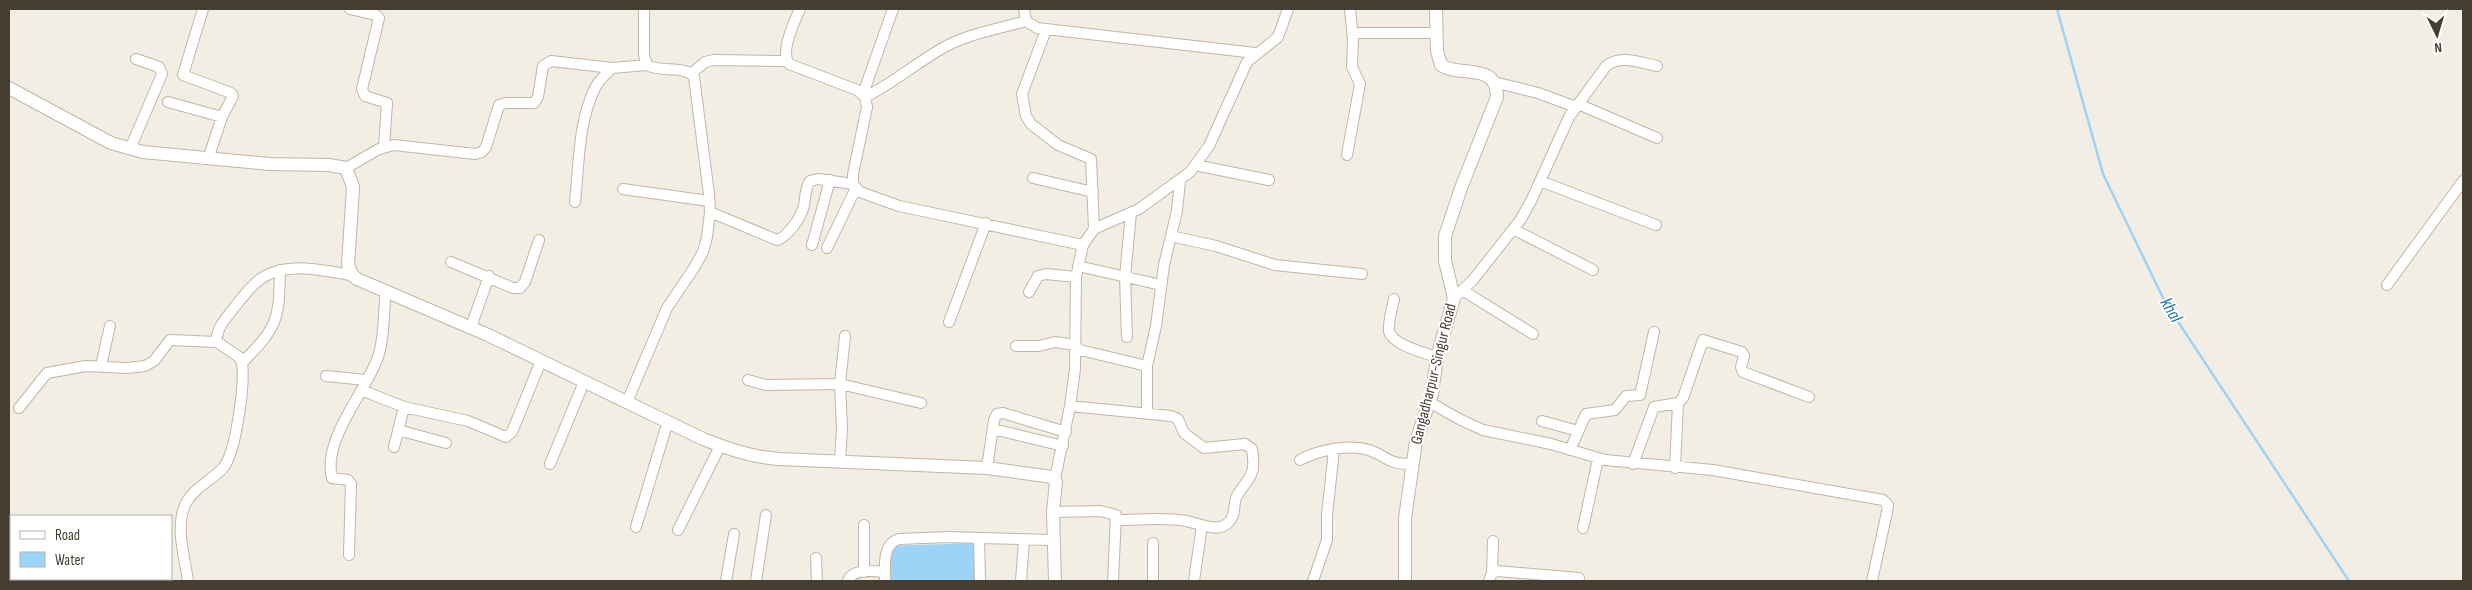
<svg xmlns="http://www.w3.org/2000/svg" width="2472" height="590" font-family="'Sofia Sans Condensed',sans-serif">
<rect width="100%" height="100%" fill="#f3eee4"/>
<path fill="#9bd4f6" d="M977,543L978,581H886L885,546Z"/>
<g fill="none" stroke-linecap="round" stroke-linejoin="round">
<path stroke="#9bd4f6" stroke-width="2.5" d="M2057,9L2103,174L2165,302L2349,581"/>
<defs>
<path id="minor" d="M203,9L183,75L231,93L233,96L222,117L208,159
M350,9L376,15L379,18L362,89L365,96L387,103L384,147
M800,9C794,22 780,52 789,64L857,90L865,97L867,107L853,174V184L860,192L899,206L1083,245
M1024,9L1026,21L1037,28L1255,53
M1046,30L1022,94L1026,116L1031,124L1058,145L1091,159L1094,229
M1353,33H1437
M692,73L705,62L714,60L786,61
M1494,82L1538,93L1576,107
M863,94L893,9
M865,97C892,84 915,64 941,49C966,34 998,29 1026,21
M168,102L222,117
M1578,104L1657,138
M130,149L162,74L159,67L136,59
M1347,155L1360,84L1352,67L1353,39L1350,9
M1195,165L1269,180
M346,168L379,149L394,145L475,154L482,152L486,147L499,105L506,103H534L538,97L543,66L551,61L612,68L647,65
M1033,178L1093,192
M1540,181L1656,225
M623,189L709,201
M575,202C579,166 578,122 595,88C599,80 606,74 612,68
M710,212L777,240C787,237 800,219 803,209C806,200 804,190 810,181L818,179L853,184
M1513,229L1593,270
M1171,236L1216,246L1275,265L1362,274
M812,245L830,180
M827,248L856,188
M451,262L513,288H520L525,282L539,240
M1078,266L1161,285
M2387,285L2463,181
M1462,290L1533,334
M1029,292L1038,276L1046,274L1076,277
M1454,298L1473,280L1521,219L1532,199L1569,117L1606,66C1620,54 1641,63 1657,66
M1394,299C1392,309 1388,322 1389,331C1392,345 1425,353 1437,357
M949,322L986,223
M471,327L489,276
M1127,337L1125,277L1131,213
M1016,346H1039L1055,342L1076,345
M1076,349L1147,366
M242,363C278,326 279,321 280,270
M101,366L110,326
M326,376L366,380
M748,380L766,385L840,384L921,403
M361,390L404,407L468,421L506,437L512,432L541,361
M627,402L667,308L694,268L703,252L707,237L710,212L709,194L694,77C686,65 660,73 647,65L644,55V9
M1429,402L1461,420L1483,430L1551,444L1605,460L1713,470L1883,500L1888,505L1887,512L1872,581
M1070,406L1171,416L1178,419L1184,433L1204,448L1245,444L1252,449C1256,474 1251,475 1238,494C1232,502 1237,514 1229,522C1218,534 1199,523 1186,521C1164,517 1140,520 1117,520
M19,408L47,373L86,366L127,368L145,366L154,361L170,340L217,342
M1147,413V366L1156,326L1164,265L1177,211L1180,181
M1542,421L1578,431
M993,429L1063,446
M398,430L446,443
M394,447L404,407
M1570,450L1586,414L1615,410L1626,396L1640,395L1654,332
M1300,460C1318,450 1349,444 1369,450C1389,457 1386,464 1412,464
M840,461L842,428L840,384L845,336
M550,464L584,382
M1633,464L1654,407L1678,403L1683,398L1703,340L1742,352L1744,356L1741,367L1743,372L1809,397
M987,468L994,420L997,414L1003,413L1066,432
M1675,468L1678,403
M1055,479L1070,406L1075,369L1076,277L1083,245L1094,229L1139,209L1190,172L1209,146L1247,62L1278,37L1288,9
M1053,512L1100,511L1116,515L1113,581
M864,525V572
M636,527L668,421
M1583,528L1598,459
M678,530L720,446
M979,538L980,581
M349,555L351,484L348,480L332,478C322,439 366,392 378,357C385,337 383,312 386,291
M816,558L817,581
M1492,573L1493,541
M188,581C185,557 175,529 185,505C191,490 212,480 223,468C236,453 245,384 242,363L239,357L217,342C215,330 226,318 233,309C241,299 249,288 259,280C284,260 323,271 352,275
M726,581L734,534
M756,581L766,515
M848,581C852,568 874,571 885,572
M885,581C885,566 882,544 899,539L947,537L1053,540
M1021,581L1024,540
M1153,581V543
M1194,581L1202,525
M1313,581L1327,540V515L1334,450
M1489,581L1492,573L1497,571L1579,578"/>
<path id="tertiary" d="M9,88L111,143L143,152L270,164L329,165L346,168L353,187L348,265L352,275L357,279L488,335L703,439C729,449 751,457 779,459L987,468L1052,477L1056,482L1053,512L1055,581
M1405,581V518L1416,441L1432,394L1437,357L1454,298L1445,261V236L1461,188L1497,97C1497,61 1460,78 1441,65L1437,51L1436,9"/>
</defs>
<use href="#minor" stroke="#c0b6a6" stroke-width="12"/>
<use href="#tertiary" stroke="#c0b6a6" stroke-width="14"/>
<use href="#minor" stroke="#fff" stroke-width="10"/>
<use href="#tertiary" stroke="#fff" stroke-width="12"/>
</g>
<g text-anchor="middle" dominant-baseline="central" stroke-width="4" stroke-linejoin="round" paint-order="stroke">
<g font-size="16" fill="#463e33" stroke="#fff">
<text transform="translate(1434 374) rotate(-76)">Gangadharpur-Singur Road</text>
</g>
<g font-size="18" font-style="italic" fill="#247ab2" stroke="#fff">
<text transform="translate(2171 310) rotate(59)">khal</text>
</g>
</g>
<rect width="2472" height="590" fill="none" stroke="#463e33" stroke-width="20"/>
<rect x="10" y="515" width="162" height="65" fill="#ffffff" stroke="#b5b2ad"/>
<rect x="20" y="531" width="25" height="8" fill="#ffffff" stroke="#b5b2ad"/>
<text x="55" y="540" font-size="15" fill="#463e33">Road</text>
<rect x="20" y="552" width="25" height="15" fill="#9bd4f6" stroke="#b5b2ad"/>
<text x="55" y="565" font-size="15" fill="#463e33">Water</text>
<g transform="translate(2437 35) rotate(175)" stroke="#ffffff" stroke-width="4" paint-order="stroke">
<path d="M0-4L9 19L0 12L-9 19Z" fill="#463e33"/>
<text y="-8" font-size="14" font-weight="bold" text-anchor="middle" fill="#463e33">N</text>
</g>
</svg>
